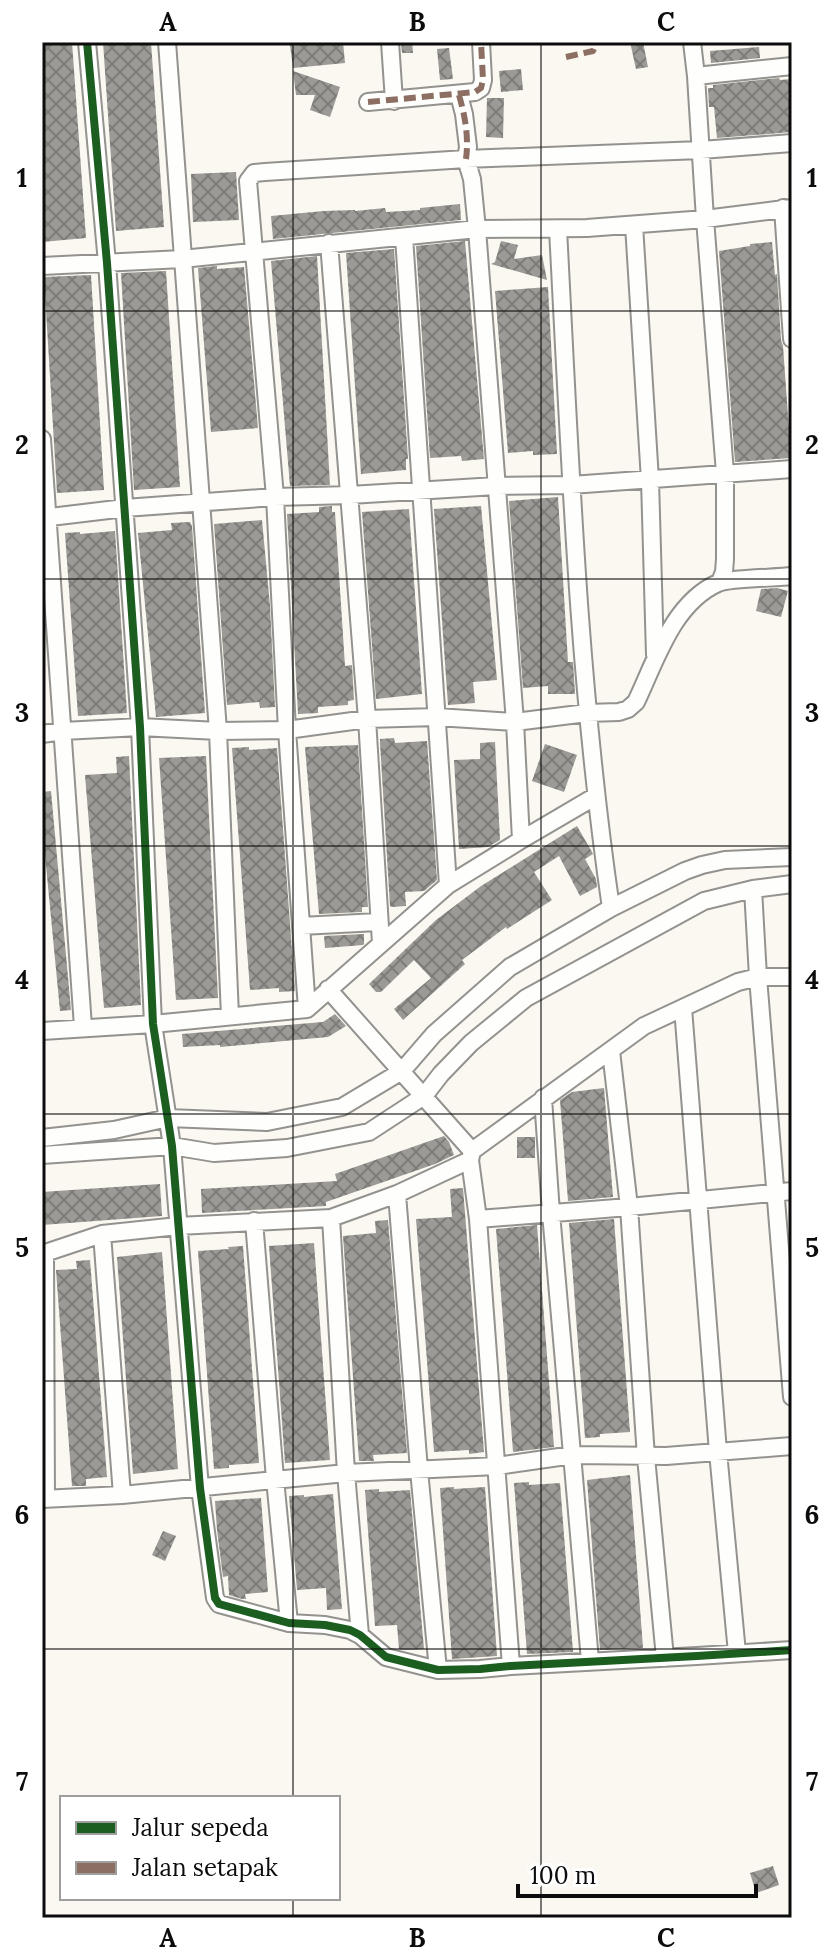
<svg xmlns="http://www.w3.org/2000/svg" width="834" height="1960" font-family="Lora,serif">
<defs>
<pattern id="building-cross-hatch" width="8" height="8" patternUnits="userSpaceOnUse" patternTransform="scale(2)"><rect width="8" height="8" fill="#9c9a96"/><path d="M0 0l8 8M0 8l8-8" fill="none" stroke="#7e7c79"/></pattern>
</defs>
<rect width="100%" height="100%" fill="#faf8f0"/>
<path fill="url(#building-cross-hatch)" d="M72,42L86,238L42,242V44Z
M103,42H151L164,227L116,231Z
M310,42L312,44L343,42L345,63L293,68L290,45Z
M401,42H412L413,53H402Z
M630,42H643L648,67L636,69Z
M759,47L760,58L711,63L710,51Z
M449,48L453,79L440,80L437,49Z
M521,69L523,90L501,92L499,71Z
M293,71L340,87L330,117L310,110L315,95H296Z
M779,78L780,80L792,79V132L717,138L714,107H709L708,88H713V85Z
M487,98H504L503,138L486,137Z
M236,172L239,220L193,222L191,174Z
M460,204L461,220L273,239L271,216L324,211L355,210V211L385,208L386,212L420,210V208Z
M465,241L484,459L462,461L461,456L430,458L416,246Z
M501,241L518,245L514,259L542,255L547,280L491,264L495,262Z
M772,242L775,275L777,274L781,340L783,346L791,458L735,462L719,251L750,246V244Z
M394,249L408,459H406V470L361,474L346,253Z
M317,256L330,485L290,486L271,261Z
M217,266V269L244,267L258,428L211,432L198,268Z
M166,271L180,487L134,490L121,273Z
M91,275L104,490L57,493L44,277Z
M548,287L557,454L533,455V451L508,453L495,291Z
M558,497L568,662H573L575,694H548V686L523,688L509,501Z
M332,506V512H335L345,666L352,665L354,700L348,701V705L318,707V713L298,714L287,514L319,512V507Z
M481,506L497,680L473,682L475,703L448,705L434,509Z
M409,509L422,694L376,699L362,512Z
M262,520L270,606L275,707L260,708L259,702L227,705L214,524Z
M190,522L192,526L205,713L156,717L138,533L172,530L171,523Z
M115,531L127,713L78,716L65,533L80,532V534Z
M777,588L788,591L781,617L756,611L761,589Z
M394,738L395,743L427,741L437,880L424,891L405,892L406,906L392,907L390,906L380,743V739Z
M495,742L500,840L488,847L459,849L454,760L480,759V743Z
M545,744L577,755L564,792L532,781Z
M358,745L368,907H362V912L319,914L305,747Z
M249,747V750L277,748L295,991L279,992V988L250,990L232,748Z
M129,756L141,1005L104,1008L85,775L117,773L116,757Z
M206,756L218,998L176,1000L159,758Z
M51,791L71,1010L60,1011L42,824V792Z
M577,826L592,852L593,854L585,859L596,879L597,887L580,896L559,856L534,872L552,900L507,929L506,927L462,960L465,964L403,1020L394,1009L431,978L414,960L381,992H376L369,984L436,920L481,886Z
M364,934V944L363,945L325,948L324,936Z
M335,1014L346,1026L328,1037L220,1047V1045L183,1047L182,1034L323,1022Z
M604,1088L613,1197L568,1201L560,1100L572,1092Z
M444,1136L449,1142L454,1155L435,1164L326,1202V1206L202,1213L201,1189L337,1181L335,1174Z
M517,1137H535V1158H517Z
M160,1184L162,1216L42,1225V1192Z
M463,1188L484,1452L469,1454V1450L434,1452L416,1219L452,1217L450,1189Z
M614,1219L630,1432L600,1434V1437L585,1438L569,1223Z
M388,1220L407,1453L373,1455L374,1461H359L343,1236L376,1233L375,1221Z
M537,1225L554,1447L513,1452L496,1229Z
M314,1243L330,1460L285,1463L269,1246Z
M243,1246L259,1463L229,1465V1468L214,1469L198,1251L229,1249L228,1247Z
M162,1252L178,1469L133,1474L117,1257Z
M90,1260L107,1477L86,1479V1486H72L56,1270L77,1269L76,1261Z
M630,1475L643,1648L600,1650L587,1480Z
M529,1482V1485L560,1483L573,1652L527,1654L514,1483Z
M454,1487V1489L485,1487L497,1656L452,1659L440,1488Z
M379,1489V1492L410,1490L424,1649L405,1650L399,1649L397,1625L375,1626L365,1490Z
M333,1494L342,1609L327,1610L326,1588L297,1590L289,1496L304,1495V1497Z
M261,1498L268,1592L245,1594L246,1599H242L229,1595L228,1576L223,1577L217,1530L215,1501Z
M163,1531L176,1536L165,1561L152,1555Z
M773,1866L779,1885L756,1893L750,1873Z"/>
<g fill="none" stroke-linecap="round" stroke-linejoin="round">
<defs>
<path id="minor" d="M87,42L107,263L140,727L153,1024L172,1146L200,1488L215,1598L219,1604L289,1623L325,1625L350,1630L360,1635L386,1657L438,1670L480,1669L511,1666L697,1656L792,1650
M167,42L218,731L230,1016
M390,42L394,101
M692,42L696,76L705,219L725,473V559L724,572L720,582
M696,76L792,66
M459,95L464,114L468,147L466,159L472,179L477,229L515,722L521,840
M368,102L475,92L481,88L483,80L481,42
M783,208L792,339
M634,225L650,480L655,655
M558,229C570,456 578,683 611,908
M404,237L448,885
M329,243L367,719L381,943
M42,266L182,259L477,229L587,228L705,219L792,208
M42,439L83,1027
M42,518L125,508L275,497L350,495L496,486L571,485L792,469
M42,734L63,731L140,727L218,731L287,730L367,719L437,717L515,722L587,713L619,712L628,709L636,702C656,660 673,603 718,583C730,578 776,578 792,576
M753,889L758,977L792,1397
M301,926L378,922
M328,989L472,1151
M683,1008L718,1452L737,1653
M307,1009L287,730L275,497L248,181L254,173L265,172L466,159L701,150L792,143
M42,1031L153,1024L307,1009L448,885L521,840L596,796
M611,1051L629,1207L646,1457L665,1658
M543,1098L551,1213L590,1661
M42,1138L114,1130L168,1118L267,1122L342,1107L402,1071L434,1034L510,967L611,908L685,871L702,865L725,860L792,857
M42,1155L172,1146L214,1153L287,1148L369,1132L424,1096L441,1074L471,1043L526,998L704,901L753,889L792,884
M470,1160L478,1219L511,1666
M397,1194L419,1470L438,1670
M331,1218L346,1473L360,1635
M478,1219L629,1207L792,1191
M254,1221L275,1479L289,1623
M102,1234L122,1495
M42,1254L102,1234L178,1226L331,1218L397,1194L470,1160L472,1151L644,1026L738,982L758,977H792
M45,1254L46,1499
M42,1499L122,1495L346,1473L497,1466L573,1455L666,1456L792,1446"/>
</defs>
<use href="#minor" stroke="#93928f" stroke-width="20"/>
<use href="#minor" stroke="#fefefd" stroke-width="16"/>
<path stroke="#8d6e63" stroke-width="6" stroke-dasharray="12 6" stroke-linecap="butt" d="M566,57L593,51L597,42
M459,95C465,116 469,137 466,159
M368,102L475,92L481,88L483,80L481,42"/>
<defs>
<path id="cycleway" d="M87,42L107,263L140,727L153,1024L172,1146L200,1488L215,1598L219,1604L289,1623L325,1625L350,1630L360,1635L386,1657L438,1670L480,1669L511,1666L697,1656L792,1650"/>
</defs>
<use href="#cycleway" stroke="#fff" stroke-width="13"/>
<use href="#cycleway" stroke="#1b5e20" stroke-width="8"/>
</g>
<path fill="none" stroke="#0c0c0c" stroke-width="2" stroke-opacity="0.55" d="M293,42V1798M541,42V1918M42,311H792M42,579H792M42,846H792M42,1114H792M42,1381H792M42,1649H792M293,1898V1918"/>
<rect width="834" height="1960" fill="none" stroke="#ffffff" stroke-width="88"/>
<rect x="60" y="1796" width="280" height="104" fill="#ffffff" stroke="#9e9e9e" stroke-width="2"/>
<rect x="76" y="1822" width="40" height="12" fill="#1b5e20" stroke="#9e9e9e" stroke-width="2"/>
<text x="132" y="1836" font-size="24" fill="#0c0c0c">Jalur sepeda</text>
<rect x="76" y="1862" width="40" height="12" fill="#8d6e63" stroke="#9e9e9e" stroke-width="2"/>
<text x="132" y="1876" font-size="24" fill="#0c0c0c">Jalan setapak</text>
<path d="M518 1884v12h238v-12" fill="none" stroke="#0c0c0c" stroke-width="4"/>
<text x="530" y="1884" font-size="24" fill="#0c0c0c" stroke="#ffffff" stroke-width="6" paint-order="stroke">100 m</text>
<rect x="44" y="44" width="746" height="1872" fill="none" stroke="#0c0c0c" stroke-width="3"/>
<g font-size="26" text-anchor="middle" font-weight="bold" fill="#0c0c0c">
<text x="168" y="31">A</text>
<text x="417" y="31">B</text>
<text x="666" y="31">C</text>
<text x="22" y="187">1</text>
<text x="812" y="187">1</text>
<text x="22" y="454">2</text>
<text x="812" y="454">2</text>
<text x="22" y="722">3</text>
<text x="812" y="722">3</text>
<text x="22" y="989">4</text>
<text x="812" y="989">4</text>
<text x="22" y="1257">5</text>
<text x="812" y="1257">5</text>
<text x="22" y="1524">6</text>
<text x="812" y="1524">6</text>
<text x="22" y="1791">7</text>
<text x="812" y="1791">7</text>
<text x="168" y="1947">A</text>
<text x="417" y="1947">B</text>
<text x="666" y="1947">C</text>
</g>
</svg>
